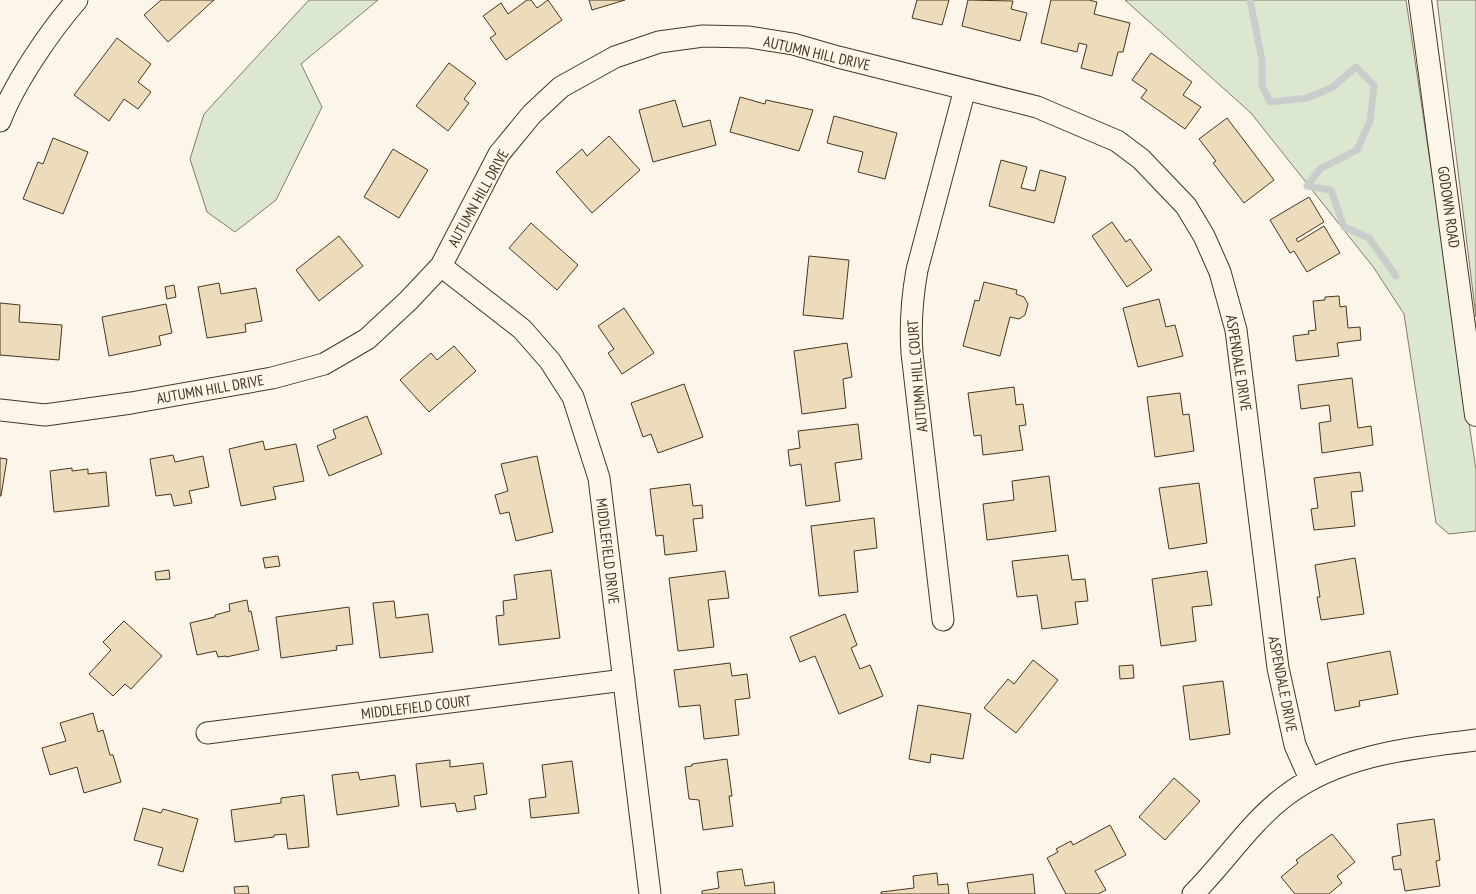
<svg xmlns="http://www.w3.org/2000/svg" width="1476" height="894" font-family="'PT Sans Narrow',sans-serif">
<rect width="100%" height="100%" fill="#fbf6e9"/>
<path fill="#dce7d0" stroke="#887966" d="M309,0H378L301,64L322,107L276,200L235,232L207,212L190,159L204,114Z
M1125,0H1406L1476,470V531L1449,534L1436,523L1404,314L1374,268L1251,113Z
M1437,0H1476V317Z"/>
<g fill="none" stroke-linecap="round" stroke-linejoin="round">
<path stroke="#c9cecd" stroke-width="7" d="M1250,0L1262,60V86L1270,102L1307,98L1333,87L1356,67L1374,85L1370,121L1357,150L1320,169L1307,186L1331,190L1344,227L1369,238L1396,276"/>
</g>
<path fill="#ecdcbc" stroke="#4a3520" d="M161,0H214L168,42L144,15Z
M527,0H531L537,8L548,0L562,20L506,60L490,38L496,34L483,16L501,3L508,14Z
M589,0H625L592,10Z
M917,0H949L942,25L912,18Z
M968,0L1013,1L1011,9L1027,13L1020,41L962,26Z
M1051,0H1089L1097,2L1094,14L1130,23L1123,52H1118L1112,76L1081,68L1087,45L1079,43L1077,52L1041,43Z
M117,38L151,64L138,82L151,92L138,109L124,99L109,121L74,95Z
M1151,53L1192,82L1183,95L1201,107L1185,129L1141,98L1147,90L1132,80Z
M449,63L476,83L464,99L469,103L448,131L416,106Z
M740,97L765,104L766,100L813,110L799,151L730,132Z
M675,100L683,127L710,120L716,145L653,162L639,110Z
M834,116L897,133L885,179L858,172L863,152L827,143Z
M1227,118L1274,180L1244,203L1213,163L1216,161L1199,139Z
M609,136L640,170L592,213L556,172L582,149L587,156Z
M53,138L88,152L63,214L23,199L38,162L43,164Z
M393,149L428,170L399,218L364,197Z
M1001,160L1027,167L1021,188L1035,191L1040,170L1066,177L1054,223L989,206Z
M1309,197L1324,222L1296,239L1298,242L1324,226L1340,253L1307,272L1294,251L1290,253L1270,220Z
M1112,222L1126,242L1130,239L1152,270L1127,287L1092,236Z
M531,223L578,265L557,290L509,248Z
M339,236L363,266L319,301L296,270Z
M809,256L849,260L843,319L803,315Z
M984,282L1017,290L1016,294L1024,297L1028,304L1025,315L1019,319L1010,317L1000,356L963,346L975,300L979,301Z
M219,283L221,294L256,288L262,321L245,324L246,332L207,338L198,287Z
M174,285L176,297L167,299L165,287Z
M1339,296L1340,307L1346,306L1348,328L1360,327L1361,340L1337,343L1339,356L1296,361L1293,336L1309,334L1308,331L1316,330L1313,301L1325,300V297Z
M1159,299L1166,327L1175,325L1183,356L1138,367L1123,308Z
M0,303L20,305L19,322L62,325L59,360L0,355Z
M166,304L172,333L159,336L161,345L109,356L102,317Z
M624,308L654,353L622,374L608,353L614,349L598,326Z
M847,343L852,377L843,379L846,408L802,414L794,351Z
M454,346L476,371L429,412L400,380L431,353L437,360Z
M1352,378L1358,428L1371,426L1373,445L1322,453L1319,423L1331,421L1329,405L1301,409L1298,385Z
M684,384L703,437L658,453L651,434L643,437L631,403Z
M1014,387L1016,405L1023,404L1026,425L1019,426L1023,450L983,455L981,435L974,436L968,393Z
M1180,393L1183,415L1189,414L1194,451L1155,457L1147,397Z
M367,416L382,454L329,476L317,446L336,438L333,430Z
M858,424L862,459L835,463L840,501L806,506L801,464L790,466L788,450L800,448L798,431Z
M263,441L265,450L296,444L304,481L273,487L276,499L241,506L229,449Z
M173,455L175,462L203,456L209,487L189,491L192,503L174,506L171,494L156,496L150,459Z
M537,456L553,532L516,541L509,512L500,514L495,495L508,491L501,464Z
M0,458L7,459L1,496H0Z
M72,468V471L88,469V474L106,472L109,506L54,512L50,471Z
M1360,472L1363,491L1351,492L1355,526L1314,530L1311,509L1318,508L1314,478Z
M1049,476L1056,531L987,540L983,504L1014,500L1012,481Z
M1199,483L1207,543L1169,549L1159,488Z
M690,484L693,506L702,505L703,518L693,519L697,551L665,555L663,535L656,536L650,489Z
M874,518L877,548L854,551L858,592L819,596L811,526Z
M1068,555L1072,580L1085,579L1088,601L1075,602L1078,624L1042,629L1037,595L1017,597L1012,561Z
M278,556L280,566L265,568L263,558Z
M1355,558L1364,614L1321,620L1317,597H1320L1315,565Z
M169,570L170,579L156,580L155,572Z
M551,570L560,638L499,645L496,616L504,615L503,601L517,599L514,575Z
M725,571L729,598L708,600L714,647L678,651L669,578Z
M1207,571L1212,605L1192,607L1196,641L1161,646L1152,579Z
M247,600L249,612L251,611L259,650L226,657V656L218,657L216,651L197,655L190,623L215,617V615L230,611L229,604Z
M394,601L396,618L428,614L433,652L380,658L373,603Z
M349,607L353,644L336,646L337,650L281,658L276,617Z
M845,614L857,645L851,648L860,669L870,665L883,696L839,714L815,656L800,662L790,637Z
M124,621L162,656L131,689L125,684L113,696L89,674L111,650L103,642Z
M1390,651L1398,694L1359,701L1360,706L1335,711L1327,663Z
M1033,660L1058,680L1016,733L984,708L1008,679L1014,684Z
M730,663L732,676L747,674L750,698L735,700L739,735L704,739L700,705L679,707L674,670Z
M1133,665L1134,678L1120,679L1119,666Z
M1223,681L1230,734L1190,740L1183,686Z
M918,705L971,714L963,759L931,754L930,763L909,759Z
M93,713L98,732L103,730L110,755H113L121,782L84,793L77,767L50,775L42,748L66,741L60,723Z
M727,759L732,796H729L733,826L703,830L699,800L689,799L685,767L692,766V764Z
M450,760V767L483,763L487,794L474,796L476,809L457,812L455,803L421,807L416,764Z
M572,761L579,813L531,818L529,799L546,797L542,765Z
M358,772L360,780L395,775L399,806L337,815L332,775Z
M1174,778L1200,801L1165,840L1139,817Z
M304,795L309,847L288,849L286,834L274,835V837L235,842L231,810L281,803V798Z
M143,808L161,813L163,809L198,819L183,872L158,865L163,848L134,840Z
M1434,819L1440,860L1436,861L1440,886L1405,891L1401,869L1394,870L1392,857L1401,855L1397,824Z
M1110,825L1126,855L1095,871L1106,890L1098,894H1066L1047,858L1058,852L1056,849L1071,841L1073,845Z
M1332,834L1355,862L1337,876L1342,883L1329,894H1295L1281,877L1298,863L1296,860Z
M742,869L745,886L774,882L775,894H702V891L719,888L717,872Z
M937,873L938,885L948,884L949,894H881V892L914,888L913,876Z
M1033,874L1035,894H969L967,883Z
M248,886L249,894H235L234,887Z"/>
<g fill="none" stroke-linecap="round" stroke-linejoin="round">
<defs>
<path id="street" d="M0,121C15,82 50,31 77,0
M441,266L522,329L550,361L573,397L599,478L650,894
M0,410L45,415L131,403L272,378L324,364L367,339L408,301L441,266L499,154L532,114L561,87L615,57L659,42L703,36L749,37L793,44L838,57L1037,107L1117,141L1141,159L1186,206L1204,236L1220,272L1236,330L1278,668L1295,745L1310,779
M943,620L912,353C910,325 912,298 917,270L965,89
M207,733L624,680
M1193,894C1224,863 1249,824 1284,797C1338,755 1410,748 1476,740"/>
<path id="secondary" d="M1420,0L1476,415"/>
</defs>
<use href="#street" stroke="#4a3520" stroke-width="23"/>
<use href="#secondary" stroke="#4a3520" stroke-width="24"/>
<use href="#street" stroke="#fbf6e9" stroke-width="21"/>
<use href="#secondary" stroke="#fbf6e9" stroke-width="22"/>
</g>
<g text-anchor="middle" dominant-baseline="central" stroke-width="3" stroke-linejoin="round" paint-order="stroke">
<g font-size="15" fill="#4a3520" stroke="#fbf6e9">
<text transform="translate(817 53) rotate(13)">AUTUMN HILL DRIVE</text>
<text transform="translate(478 198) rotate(-61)">AUTUMN HILL DRIVE</text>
<text transform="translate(1449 207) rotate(82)">GODOWN ROAD</text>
<text transform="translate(1239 363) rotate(81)">ASPENDALE DRIVE</text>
<text transform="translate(917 376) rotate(-95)">AUTUMN HILL COURT</text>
<text transform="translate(210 389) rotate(-10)">AUTUMN HILL DRIVE</text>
<text transform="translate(608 551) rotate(83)">MIDDLEFIELD DRIVE</text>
<text transform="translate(1283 684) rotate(79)">ASPENDALE DRIVE</text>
<text transform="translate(416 707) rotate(-7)">MIDDLEFIELD COURT</text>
</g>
</g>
</svg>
